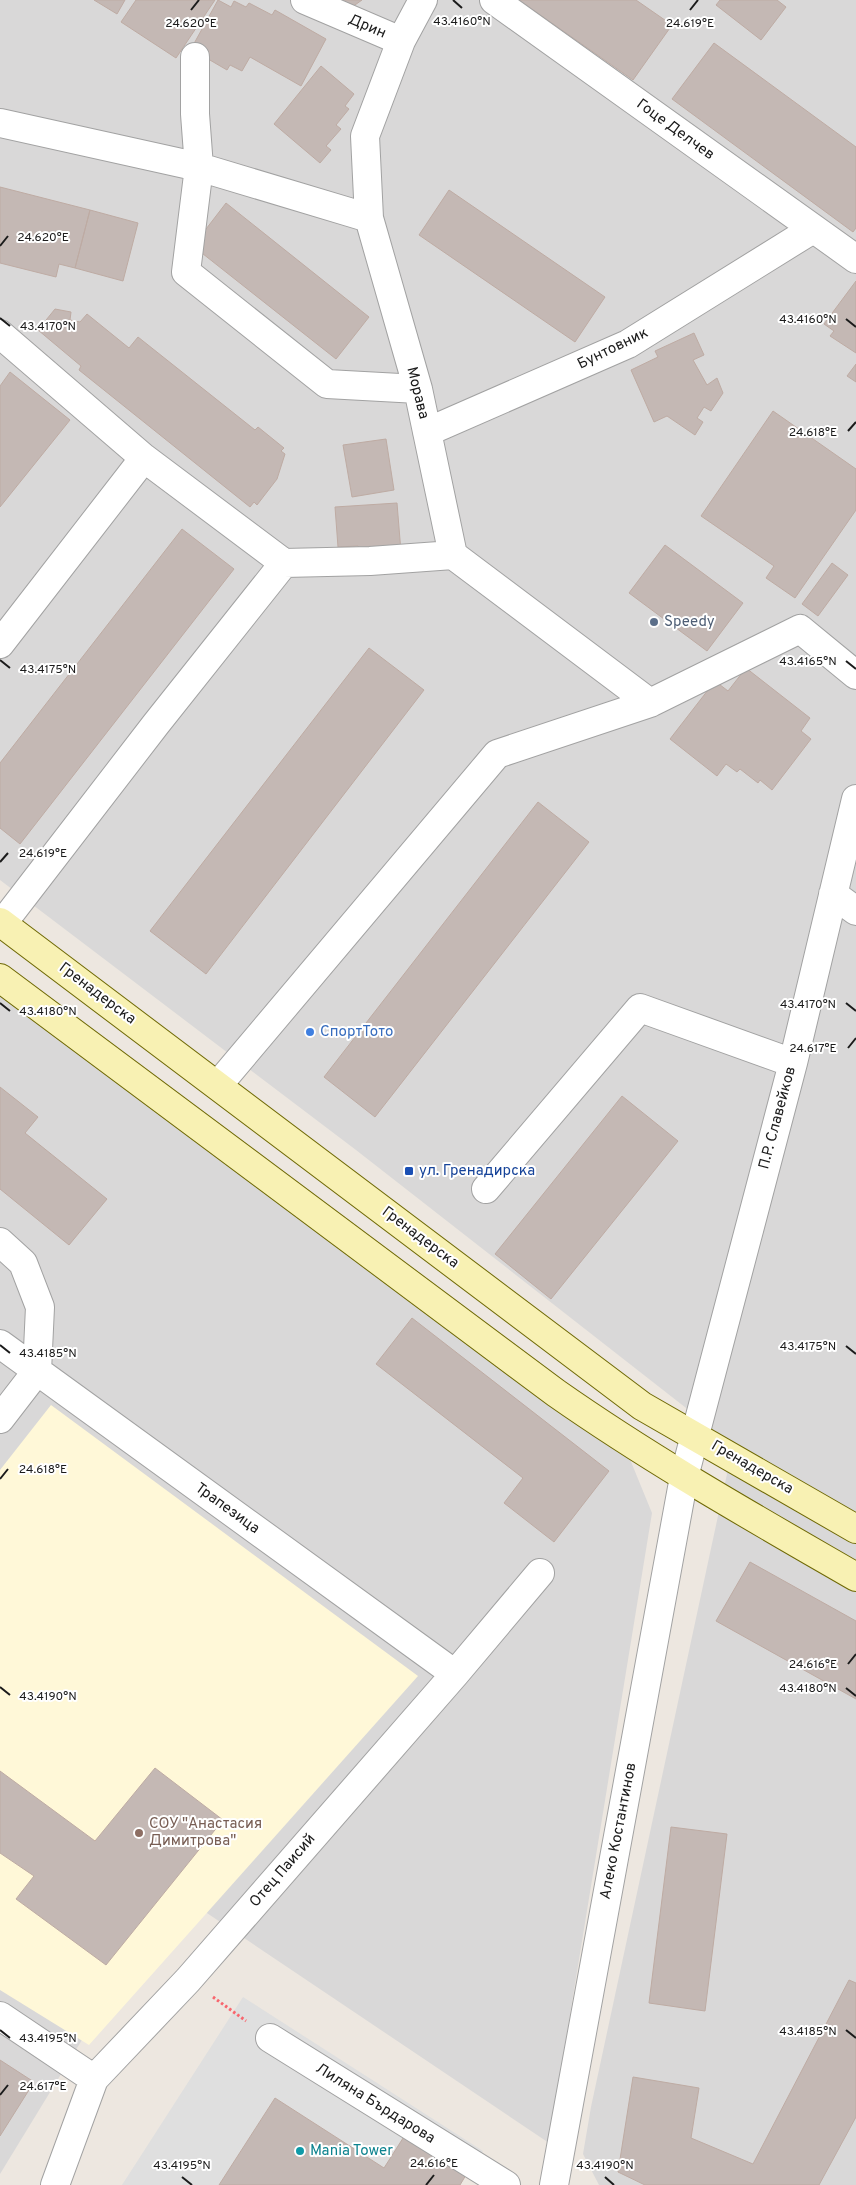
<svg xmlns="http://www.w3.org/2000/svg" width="856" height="2185" font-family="Overpass,sans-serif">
<rect width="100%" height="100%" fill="#ede7e0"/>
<path fill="#d9d8d8" d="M0,0H856V2185H599L583,2154L591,2107L727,1474L704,1422L356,1150L0,880Z
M0,989L627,1452L652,1513L549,2143L192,1903L99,2012L0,2174Z"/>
<path fill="#fff8d8" d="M51,1405L418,1676L89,2045L0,1990V1470Z"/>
<path fill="#dfdfdf" d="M243,1997L483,2151L466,2175L384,2168L275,2098L219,2185H122Z"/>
<path fill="#c4b8b4" stroke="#beaba3" d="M94,0H125L117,14Z
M136,0H215L176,58L121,22Z
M218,0L231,7L234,1L246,7L249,3L272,15L275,10L326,39L301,86L250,57L242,71L230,65L227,70L191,49Z
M336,0H362L345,12Z
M519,0H636L672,25L633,80Z
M720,0H777L786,7L761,40L716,5Z
M714,43L856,147V228L853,232L672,99Z
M321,66L354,94L345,106L349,109L336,125L341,129L326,146L331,150L320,163L274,124Z
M0,187L90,210L75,268L59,264L56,277L0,263Z
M449,190L605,297L575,342L419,235Z
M226,203L369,317L336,359L193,246Z
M90,210L138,223L123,281L75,268Z
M856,281V353L830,336L834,331L824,324Z
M55,309L71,312L70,320L80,322L87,314L129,348L138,337L255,430L258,427L284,448L281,451L285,454L277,479L257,505L254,502L250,507L79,370L81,366L38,330Z
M694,333L704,355L693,360L707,385L717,378L723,393L711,411L704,407L697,418L703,422L695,435L667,416L654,422L631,370L658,357L655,351Z
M856,364V382L847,376Z
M10,372L70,420L0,507V386Z
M773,411L856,469V510L795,598L766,578L774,566L701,516Z
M386,439L394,490L352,497L343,445Z
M397,503L401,552L359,556L358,546L338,547L335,507Z
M182,529L234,569L20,844L0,828V763Z
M665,545L743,603L707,651L629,593Z
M832,563L848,575L818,616L802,604Z
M369,648L424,690L206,974L150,931Z
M746,668L810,718L801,731L811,739L772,790L760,780L758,783L740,769L737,772L726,764L717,776L670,739L715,681L728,691Z
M538,802L589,842L375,1117L324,1077Z
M0,1087L38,1117L25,1133L107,1199L69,1245L0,1189Z
M622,1096L678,1141L551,1299L495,1254Z
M412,1318L609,1471L554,1542L504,1503L523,1478L376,1364Z
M750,1562L856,1621V1699L716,1621Z
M155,1768L223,1820L106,1965L16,1899L34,1876L0,1853V1771L95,1841Z
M671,1827L727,1834L705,2011L649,2003Z
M849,1980L856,1983V2117L819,2185H645L618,2172L633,2077L699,2088L691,2138L753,2164Z
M0,2060L34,2082L0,2136Z
M275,2098L384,2168L405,2135L466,2175L460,2185H219Z"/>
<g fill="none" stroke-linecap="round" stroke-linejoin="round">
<defs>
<path id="street" d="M305,0L401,41
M423,0L401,41L365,136L369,218L418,389L453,555L650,703
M494,0L856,259
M195,57V114L199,167L186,272L327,384L418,389
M0,123L199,167L369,218
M0,334L144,458L284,563
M427,432L628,344L813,229
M0,644L144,458
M833,894L856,911
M2,924L156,724L284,563L370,561L453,555
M218,1085L497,754L650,703L800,629L856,675
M486,1189L640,1008L793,1063
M0,1242L23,1263L40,1307L37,1371L0,1419
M0,1344L455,1674
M0,2016L94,2079
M270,2038L506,2185
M55,2185L94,2079L188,1980L455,1674L540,1573
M554,2185L684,1477L793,1063L856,799"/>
<path id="secondary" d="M0,922L642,1406L856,1529
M0,978L556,1393C653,1461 754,1518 856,1577"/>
</defs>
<use href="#street" stroke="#a2a2a2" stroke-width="30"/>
<use href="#secondary" stroke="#6f6905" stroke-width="30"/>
<path stroke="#f8666e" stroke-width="3" stroke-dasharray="2.5 2.5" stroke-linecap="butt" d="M213,1997L246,2021"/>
<use href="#street" stroke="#fff" stroke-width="28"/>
<use href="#secondary" stroke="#f8f1b3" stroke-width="28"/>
</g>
<path fill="none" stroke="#1b1b1b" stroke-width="2" d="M453,0L462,8M191,10L199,0M690,10L698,0M0,246L8,236M0,318L10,326M846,319L856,327M848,431L856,422M0,660L10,668M846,661L856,669M0,862L8,853M0,1003L10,1011M846,1003L856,1011M848,1048L856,1038M0,1345L10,1353M846,1346L856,1354M0,1479L8,1469M848,1664L856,1654M0,1687L10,1695M846,1688L856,1696M0,2030L10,2038M846,2030L856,2038M0,2095L8,2085M182,2177L192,2185M605,2177L614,2185M426,2185L434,2175"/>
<circle fill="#5c6f8a" stroke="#fff" stroke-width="2" cx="654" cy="622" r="5"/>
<circle fill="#3f7fe0" stroke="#fff" stroke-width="2" cx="310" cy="1032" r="5"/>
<rect fill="#1a4fb4" stroke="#fff" stroke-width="2" x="404" y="1166" width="10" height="10" rx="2.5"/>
<circle fill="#8d6e63" stroke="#fff" stroke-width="2" cx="139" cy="1833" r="5"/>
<circle fill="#0f9aa8" stroke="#fff" stroke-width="2" cx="300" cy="2151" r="5"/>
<g text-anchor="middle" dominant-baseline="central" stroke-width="4" stroke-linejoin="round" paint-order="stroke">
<g font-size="15" fill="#1b1b1b" stroke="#fff">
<text transform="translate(367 27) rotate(23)">Дрин</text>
<text transform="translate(675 130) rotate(36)">Гоце Делчев</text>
<text transform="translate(613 349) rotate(-26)">Бунтовник</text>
<text transform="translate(417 393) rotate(76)">Морава</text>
<text transform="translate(97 994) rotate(37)">Гренадерска</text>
<text transform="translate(778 1118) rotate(-75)">П.Р. Славейков</text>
<text transform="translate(420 1238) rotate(37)">Гренадерска</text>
<text transform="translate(752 1468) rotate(30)">Гренадерска</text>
<text transform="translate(227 1509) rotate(36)">Трапезица</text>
<text transform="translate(619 1831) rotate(-79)">Алеко Костантинов</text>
<text transform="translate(283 1871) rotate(-49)">Отец Паисий</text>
<text transform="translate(375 2104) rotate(32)">Лиляна Бърдарова</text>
</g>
<g font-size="15" fill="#4e5e75" stroke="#fff" text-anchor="start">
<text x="664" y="622">Speedy</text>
</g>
<g font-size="15" fill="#366cbe" stroke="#fff" text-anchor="start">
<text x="320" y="1032">СпортТото</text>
</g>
<g font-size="15" fill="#164399" stroke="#fff" text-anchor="start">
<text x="419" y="1171">ул. Гренадирска</text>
</g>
<g font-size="15" fill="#785e54" stroke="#fff" text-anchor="start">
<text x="149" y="1824">СОУ "Анастасия<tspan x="149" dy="17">Димитрова"</tspan></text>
</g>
<g font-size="15" fill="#0d838f" stroke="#fff" text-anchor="start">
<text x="310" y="2151">Mania Tower</text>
</g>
</g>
<g font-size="12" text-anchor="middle" fill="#1b1b1b" stroke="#fff" stroke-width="4" stroke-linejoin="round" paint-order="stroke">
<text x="462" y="25">43.4160°N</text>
<text x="191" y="27">24.620°E</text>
<text x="690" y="27">24.619°E</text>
<text x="43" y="241">24.620°E</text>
<text x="808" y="323">43.4160°N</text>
<text x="48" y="330">43.4170°N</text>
<text x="813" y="436">24.618°E</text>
<text x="808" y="665">43.4165°N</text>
<text x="48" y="673">43.4175°N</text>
<text x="43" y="857">24.619°E</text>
<text x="808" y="1008">43.4170°N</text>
<text x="48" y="1015">43.4180°N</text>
<text x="813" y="1052">24.617°E</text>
<text x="808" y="1350">43.4175°N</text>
<text x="48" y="1357">43.4185°N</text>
<text x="43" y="1473">24.618°E</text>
<text x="813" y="1668">24.616°E</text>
<text x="808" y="1692">43.4180°N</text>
<text x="48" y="1700">43.4190°N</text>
<text x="808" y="2035">43.4185°N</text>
<text x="48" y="2042">43.4195°N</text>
<text x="43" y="2090">24.617°E</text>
<text x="434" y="2167">24.616°E</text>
<text x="182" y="2169">43.4195°N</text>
<text x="605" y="2169">43.4190°N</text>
</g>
</svg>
